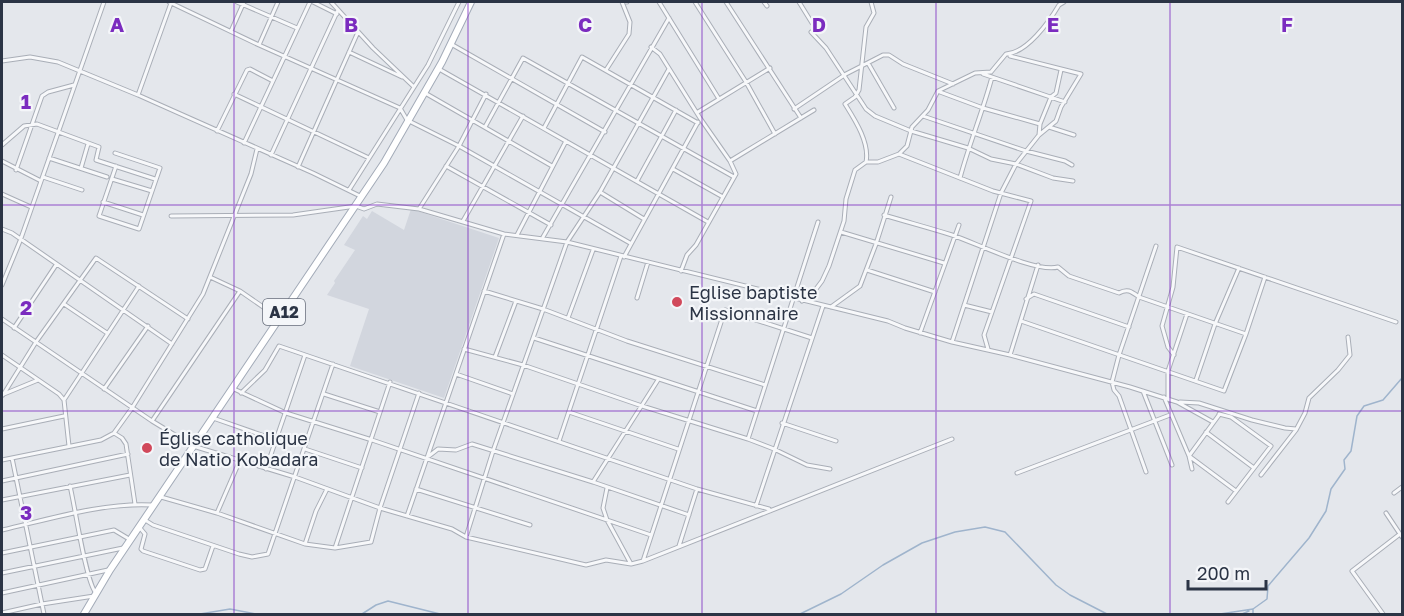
<svg xmlns="http://www.w3.org/2000/svg" width="1404" height="616" font-family="'Golos Text',sans-serif">
<rect width="100%" height="100%" fill="#e4e7ec"/>
<path fill="#d2d6de" d="M411,209L499,238L444,398L350,366L369,309L327,295L335,283L334,281L355,250L344,245L363,216L367,219L372,211L404,230Z"/>
<g fill="none" stroke-linecap="round" stroke-linejoin="round">
<path stroke="#9fb4cc" stroke-width="1.5" d="M1253,609V614
M200,614L230,609L256,614
M362,614L376,605L388,601L440,614
M800,614L841,594L883,565L922,543L955,532L985,527L1005,532L1056,585L1070,595L1107,614
M1220,614L1253,609L1267,599L1268,586L1309,538L1326,511L1331,489L1345,469L1344,460L1351,451L1357,416L1364,406L1383,400L1402,378
M1242,614L1249,611"/>
<defs>
<path id="street" d="M169,2L259,45L400,108L407,120L459,146L630,243
M237,2L297,28
M313,2L337,14
M331,2L373,48L414,87
M626,2H627
M659,2L719,99
M695,2L746,82L775,134
M726,2L801,118
M764,2L767,6
M799,2L812,23
M231,31L244,2
M811,32L826,48L866,109L875,116L911,131L968,148L991,159L1016,164L1053,178L1073,181
M451,44L605,132
M259,45L278,2
M651,47L660,54L700,118L730,161L736,174L696,245L687,255L681,271
M349,52L402,77
M1010,56L1081,74L1061,107L1056,121L1039,135
M2,61L30,57L58,62L138,95L313,173L360,196
M868,63L894,108
M439,69L708,222
M606,70L629,34L630,22L622,2
M983,74L1065,102
M940,92L983,108L1040,124
M425,93L552,166
M234,94L369,158
M138,95L171,3
M794,109L846,74L883,55H889L903,64L953,84
M698,112L770,68
M923,116L1026,151L1065,161L1072,165
M485,127L523,58L734,177
M1049,127L1074,135
M544,128L582,57L698,123
M217,131L247,70L250,69L273,81
M244,143L310,2
M2,145L24,126L37,124L99,147L96,160L155,179
M115,153L160,168L139,229L99,216L116,166
M899,154L993,191L1031,201L984,335L988,349
M271,155L338,10
M49,158L107,177
M2,161L41,181
M730,161L814,110
M866,162C870,143 855,120 845,104L855,97L859,90L866,27L874,13L871,2
M446,166L551,225
M298,167L358,32
M81,168L88,144
M673,169L723,197
M16,170L42,96L48,92L74,85
M43,177L82,190
M960,178C969,144 983,111 992,77
M112,179L152,191
M637,181L676,110
M349,190L428,65L459,2
M600,192L644,219
M2,194L31,207
M103,202L143,215
M419,209L459,146L486,94
M884,215C907,222 930,228 952,235C976,243 1036,273 1058,267L1069,276L1119,293C1128,288 1132,292 1139,297L1246,334
M171,216L293,215L356,206L364,209L377,204L419,209L504,234L567,242L888,321L905,328L952,342L1010,355L1130,387L1177,402L1213,422
M463,221L523,116
M2,229L12,233L172,344
M841,232L944,263
M517,235L566,141
M543,237L669,18
M624,257L698,122
M867,270L935,292
M210,277L240,291L279,318
M2,285L20,241L104,2
M484,291L543,309L627,341L765,385
M637,298L648,262
M1026,299L1034,294L1129,327
M802,301L813,293L822,281L829,266L844,221L846,199L855,170L866,162H878L899,154L907,146L912,127L928,110L938,91L975,73L991,72L1006,54C1027,53 1049,22 1059,5L1064,2
M64,304L107,333
M964,305L992,312
M831,307L860,286L876,244L891,197
M289,308L301,313
M568,318L593,250
M2,319L152,421L193,446L295,477L380,508L452,529L466,537L586,565L606,560L631,564L643,561L952,439
M1021,321L1224,391L1246,334L1265,277
M14,328L56,265
M920,333L959,225
M534,338L757,411
M952,342L1001,193L1016,164L1039,135L1040,124L1051,97L1056,93L1061,70
M464,349L523,365L642,406L748,439L774,449L807,465L830,469
M2,355L59,394L64,400L69,446
M1010,355L1038,265
M1174,355L1168,347L1162,326L1173,287L1177,247L1396,322
M495,357L516,301
M456,374L513,394
M1196,380L1215,324L1239,268
M104,389L148,326
M234,389L286,413L372,440L651,535
M1143,391L1172,465
M241,393L265,370L279,346L697,489L769,509
M4,394L38,380
M324,394L380,412
M3,395L36,342L96,258L188,319
M1164,397L1189,456L1192,469
M1168,399V371L1187,314
M64,400L139,286
M1180,402L1199,403L1252,420L1285,428L1296,429
M569,412L678,449
M1219,414L1231,417L1271,446L1228,502
M1219,415L1189,456L1236,491
M213,418L276,440
M152,421L240,291
M782,423L836,441
M2,429L64,416
M1206,432L1254,468
M114,433L122,438L126,444L135,504
M748,439L818,222
M559,441L621,256
M305,449L362,468
M429,456L438,449L456,450L472,444L593,482L689,515
M12,458L44,614
M2,460L101,440L114,433L132,408L203,294L251,174L257,149
M266,469L305,355
M1146,472L1119,396L1114,390L1112,382L1119,355L1156,246
M1017,473L1170,415
M1261,475L1296,430L1305,413L1309,398L1338,370L1350,355L1348,337
M2,481L128,454
M593,482L658,380
M70,486C75,506 86,583 96,593
M607,488L603,508L607,520L631,564
M416,489L530,525
M1394,493L1402,487
M161,497L217,513L305,544L335,548L371,542L380,508L419,393
M2,500L130,475
M756,506L823,306
M217,513L240,460
M1386,513L1402,537
M407,516L504,234
M145,520L153,525L239,554L252,557L268,554L333,364
M140,528L145,534L141,549L143,551L200,570L205,569L213,546
M2,530C50,519 104,502 153,505
M466,537L493,451L567,242L600,192L669,69
M305,544L316,511L327,489
M679,546L697,489
M335,548L390,382
M2,553L114,530L129,539
M643,561L725,310L812,338
M2,573L123,548
M2,593L108,570
M2,613L42,604L94,596
M1383,614L1352,571L1400,534"/>
<path id="primary" d="M84,614L110,570L384,163L442,62L471,2"/>
</defs>
<use href="#street" stroke="#a9aeb7" stroke-width="5"/>
<use href="#primary" stroke="#a3abb8" stroke-width="8"/>
<use href="#street" stroke="#f7f8fa" stroke-width="3"/>
<use href="#primary" stroke="#fff" stroke-width="6"/>
</g>
<path fill="none" stroke="#7b2cbf" stroke-width="1.5" stroke-opacity="0.55" d="M234,2V614M468,2V614M702,2V614M936,2V614M1170,2V614M2,205H1402M2,411H1402"/>
<g fill="#d1495b" stroke="#f4f6f9" stroke-width="2">
<circle cx="677" cy="302" r="6"/>
<circle cx="147" cy="448" r="6"/>
</g>
<g text-anchor="middle" dominant-baseline="central" stroke-width="4.5" stroke-linejoin="round" paint-order="stroke">
<rect fill="#f4f6f9" stroke="#676e7b" stroke-width="1.5" x="263" y="299" width="42" height="26" rx="4.5"/>
<g font-size="16" font-weight="bold" fill="#2b3445">
<text x="284" y="312">A12</text>
</g>
<g font-size="18" fill="#2b3445" stroke="#f4f6f9" text-anchor="start">
<text x="689" y="292">Eglise baptiste<tspan x="689" dy="21">Missionnaire</tspan></text>
<text x="159" y="438">Église catholique<tspan x="159" dy="21">de Natio Kobadara</tspan></text>
</g>
</g>
<g font-size="20" text-anchor="middle" font-weight="bold" fill="#7b2cbf" stroke="#f4f6f9" stroke-width="4.5" stroke-linejoin="round" paint-order="stroke">
<text x="117" y="32">A</text>
<text x="351" y="32">B</text>
<text x="585" y="32">C</text>
<text x="819" y="32">D</text>
<text x="1053" y="32">E</text>
<text x="1287" y="32">F</text>
<text x="26" y="109">1</text>
<text x="26" y="315">2</text>
<text x="26" y="520">3</text>
</g>
<rect width="1404" height="616" fill="none" stroke="#2b3445" stroke-width="6"/>
<path d="M1188 580v9h78v-9" fill="none" stroke="#2b3445" stroke-width="3"/>
<text x="1197" y="580" font-size="18" fill="#2b3445" stroke="#f4f6f9" stroke-width="4.5" paint-order="stroke">200 m</text>
</svg>
